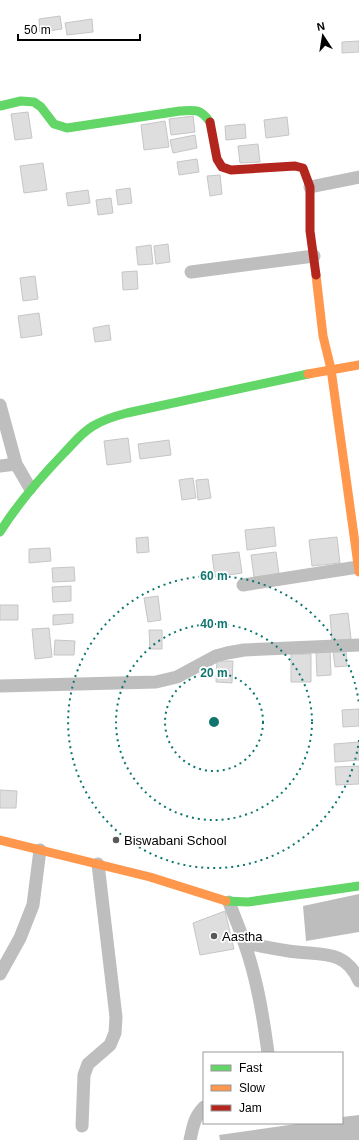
<svg xmlns="http://www.w3.org/2000/svg" width="359" height="1140" font-family="Helvetica,sans-serif">
<rect width="100%" height="100%" fill="#fff"/>
<path fill="#bdbdbd" d="M359,894V932L306,941L303,906Z
M359,1115V1140H220L219,1135L303,1123H342V1117Z"/>
<path fill="#dedede" stroke="#c6c6c6" d="M60,16L62,29L40,32L39,19Z
M92,19L93,32L67,35L65,23Z
M359,41V52L342,53V42Z
M28,112L32,138L15,140L11,114Z
M193,116L195,132L171,135L169,119Z
M287,117L289,135L266,138L264,120Z
M165,121L169,147L144,150L141,125Z
M245,124L246,138L226,140L225,126Z
M195,135L197,148L173,153L170,140Z
M258,144L260,162L240,163L238,146Z
M197,159L199,172L179,175L177,162Z
M43,163L47,190L24,193L20,166Z
M220,175L222,194L210,196L207,176Z
M130,188L132,203L118,205L116,190Z
M88,190L90,203L68,206L66,193Z
M111,198L113,213L98,215L96,200Z
M168,244L170,262L156,264L154,246Z
M151,245L153,264L138,265L136,247Z
M137,271L138,289L123,290L122,272Z
M35,276L38,299L23,301L20,278Z
M39,313L42,335L21,338L18,316Z
M109,325L111,340L95,342L93,328Z
M128,438L131,462L107,465L104,441Z
M169,440L171,455L140,459L138,444Z
M193,478L196,498L182,500L179,480Z
M208,479L211,498L198,500L196,480Z
M274,527L276,546L247,550L245,530Z
M148,537L149,552L137,553L136,538Z
M337,537L340,563L312,566L309,540Z
M50,548L51,561L29,563V549Z
M239,552L242,573L215,577L212,555Z
M276,552L279,574L254,577L251,555Z
M74,567L75,581L53,582L52,568Z
M71,586V601L53,602L52,587Z
M158,596L161,620L148,622L144,598Z
M0,605H18V620H0Z
M348,613L351,639L332,641L330,615Z
M73,614V623L53,625V615Z
M49,628L52,657L35,659L32,629Z
M149,630H162V649H150Z
M55,640L75,641L74,655H54Z
M346,650L347,666L335,667L333,651Z
M330,651L331,675L317,676L316,652Z
M291,654H311V682H291Z
M217,661H233L232,683L216,682Z
M359,709V726L343,727L342,710Z
M359,742V760L335,762L334,744Z
M359,766V784L336,785L335,767Z
M0,790L17,791L16,808H0Z
M225,911L234,949L200,955L193,923Z"/>
<g fill="none" stroke-linecap="round" stroke-linejoin="round">
<path stroke="#bebebe" stroke-width="13" d="M310,187L359,177
M191,272L314,256
M0,405L16,464L30,488
M0,466L16,464
M243,585L358,567
M0,686L156,682L177,677L216,656L227,653L244,650L359,645
M229,902C234,916 240,929 244,942C257,978 263,1016 268,1053
M245,943C262,946 279,950 297,952C324,955 346,951 359,981
M0,974L20,938L33,905L40,850
M82,1126L84,1075L88,1064L110,1045L115,1033L116,1017L98,864
M190,1140C193,1127 194,1117 204,1107"/>
<path stroke="#63d668" stroke-width="9" d="M0,106L21,101L34,102L41,107L54,124L67,128L180,111C195,110 200,108 210,122
M0,532C18,503 40,478 64,453C73,444 81,433 93,426C103,420 115,416 127,413L308,374
M226,901L248,902L359,886"/>
<path stroke="#ff974d" stroke-width="9" d="M316,275L323,336L331,369L359,572
M308,374L359,365
M0,840L150,877L226,901"/>
<path stroke="#b3261e" stroke-width="9" d="M210,122L217,159L222,167L231,170L295,166L303,168L310,187V231L316,275"/>
</g>
<g fill="none" stroke="#0f766e" stroke-width="2" stroke-dasharray="2 4">
<circle cx="214" cy="722" r="49"/>
<circle cx="214" cy="722" r="98"/>
<path d="M359 740A146 146 0 1 1 359 704"/>
</g>
<g fill="#595959" stroke="#fff" stroke-width="1.5">
<circle cx="116" cy="840" r="4"/>
<circle cx="214" cy="936" r="4"/>
</g>
<g text-anchor="middle" dominant-baseline="central" stroke-width="3.5" stroke-linejoin="round" paint-order="stroke">
<g font-size="13" fill="#000" stroke="#fff" text-anchor="start">
<text x="124" y="840">Biswabani School</text>
<text x="222" y="936">Aastha</text>
</g>
</g>
<circle cx="214" cy="722" r="6" fill="#0f766e" stroke="#fff" stroke-width="2"/>
<g font-size="12" text-anchor="middle" font-weight="bold" fill="#0f766e" stroke="#fff" stroke-width="3.5" stroke-linejoin="round" paint-order="stroke">
<text x="214" y="580">60 m</text>
<text x="214" y="628">40 m</text>
<text x="214" y="677">20 m</text>
</g>
<rect x="203" y="1052" width="140" height="72" fill="#ffffff" stroke="#999999"/>
<rect x="211" y="1065" width="20" height="6" fill="#63d668" stroke="#999999"/>
<text x="239" y="1072" font-size="12" fill="#000000">Fast</text>
<rect x="211" y="1085" width="20" height="6" fill="#ff974d" stroke="#999999"/>
<text x="239" y="1092" font-size="12" fill="#000000">Slow</text>
<rect x="211" y="1105" width="20" height="6" fill="#b3261e" stroke="#999999"/>
<text x="239" y="1112" font-size="12" fill="#000000">Jam</text>
<g transform="translate(323 36) rotate(348)" stroke="#ffffff" stroke-width="3" paint-order="stroke">
<path d="M0-3L7 15L0 10L-7 15Z" fill="#000000"/>
<text y="-6" font-size="11" font-weight="bold" text-anchor="middle" fill="#000000">N</text>
</g>
<path d="M18 34v6h122v-6" fill="none" stroke="#000000" stroke-width="2"/>
<text x="24" y="34" font-size="12" fill="#000000" stroke="#ffffff" stroke-width="3" paint-order="stroke">50 m</text>
</svg>
